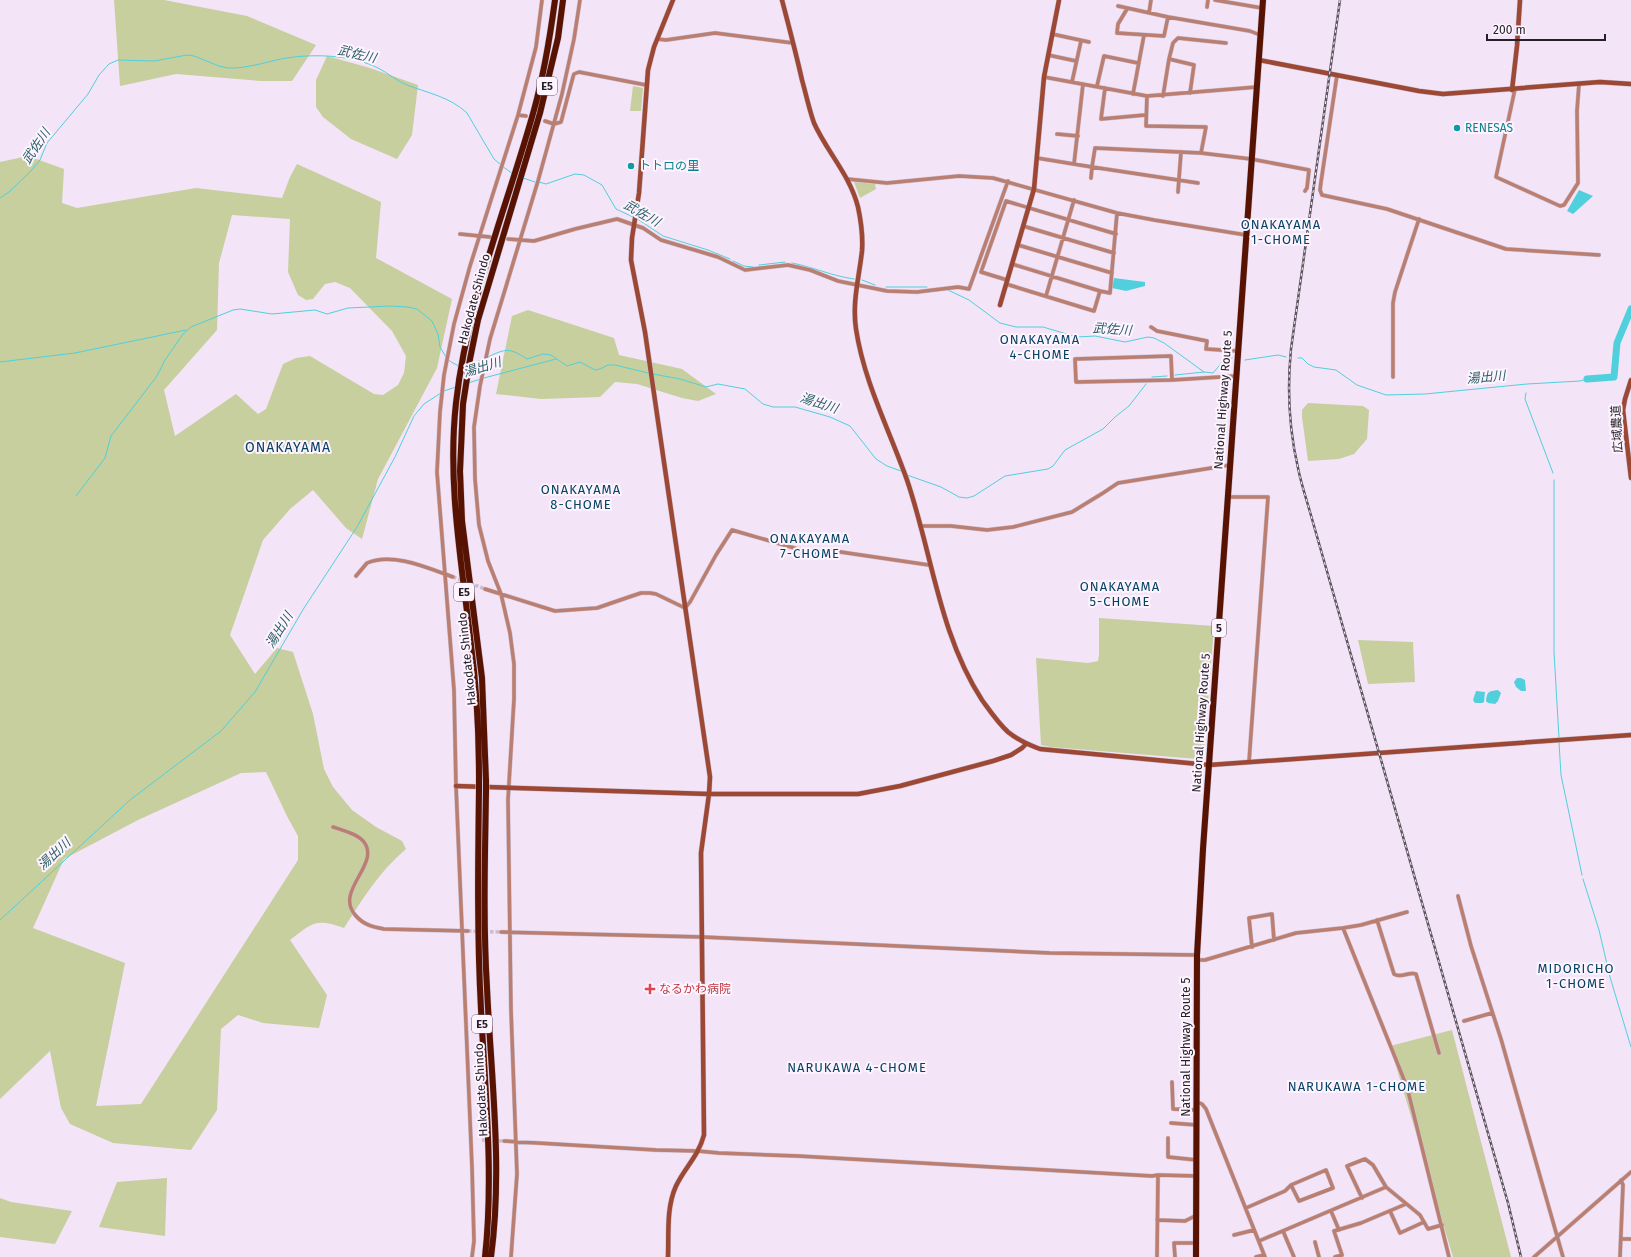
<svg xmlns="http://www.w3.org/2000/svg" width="1631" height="1257" font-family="'Fira Sans','Noto Sans JP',sans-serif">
<rect width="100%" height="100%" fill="#f3e4f7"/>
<path fill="#c6cf9d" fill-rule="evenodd" d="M114,0H164L247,16L316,45L292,81H261L176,74L120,86Z
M327,56L370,68L418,85L412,135L397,159L351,139L323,117L316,107V80Z
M633,86L643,88L641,111H630Z
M28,156L64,169L62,203L77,208L196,188L282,198L290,177L297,164L381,202L376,258L452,299L437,368L378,479L362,539L346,528L313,490L290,509L263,540L230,635L255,674L277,648L293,652L313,714L324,769L333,787L352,810L376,827L402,841L406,849C379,872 363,898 344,928C316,918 313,922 290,940L327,995L319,1028L263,1023L238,1015L221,1029L217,1110L191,1150L113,1143L70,1124L61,1108L50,1051L0,1099V162ZM232,215L290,219L288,272L298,295L306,300L313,299L325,284L335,282L350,288L392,331L406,356L404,373L398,385L383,395L374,394L310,356L296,358L283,364L266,409L258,414L236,394L175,436L164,390L217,330L219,263ZM266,772L288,818L298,836V860L141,1104L96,1106L125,963L33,928L64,859L138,820L241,773Z
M854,182L875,184L876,189L860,198Z
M528,310L614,338L619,355L682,369L716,394L698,401L682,398L637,384L615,382L600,397L541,399L496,394L512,316Z
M1308,403L1363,406L1369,410L1367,439L1354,454L1339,459L1308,461L1302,417V410Z
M1099,618L1214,626L1204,755L1198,759L1051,747L1041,745L1036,658L1088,663L1098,661L1099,655Z
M1358,640L1413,642L1415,682L1368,684Z
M1452,1030L1511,1257H1453L1390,1046Z
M167,1178L165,1236L99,1227L117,1182Z
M0,1198L11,1202L72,1211L55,1244L0,1237Z"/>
<path fill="#50d0dc" d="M1579,190L1593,196L1573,214L1567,211Z
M1114,278L1145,282V286L1126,291L1112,288Z
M1517,678H1521L1525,680L1526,691H1521L1516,687L1514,682Z
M1498,690L1501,693L1498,701L1495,704L1488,703L1486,701C1487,692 1488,691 1498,690Z
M1476,691L1485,692L1484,702L1482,703H1475L1473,700Z"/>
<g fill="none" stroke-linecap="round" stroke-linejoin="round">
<path stroke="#50d0dc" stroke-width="1" d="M502,166L513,174
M523,178L535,182
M539,182L546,184L575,174L584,175L602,185L616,209L633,217
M0,198L9,192L29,173L40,160L47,143L88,94L99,75L109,64L118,60L154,61L187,55L194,56L219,66L228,68C250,69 273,59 294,57C321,54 354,56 378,68C388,73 397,81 407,85C428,93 450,97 467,113L494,159L500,164
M636,218L663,236L708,250L730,259
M733,261L744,266L753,267
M792,263C813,267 832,276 854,279
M759,265L785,262
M862,280L875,285
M886,287H927
M948,290L969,300L1000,323L1016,327H1043L1077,337L1095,336L1125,342L1148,337L1154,338L1164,343L1204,372
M488,357C506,348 510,348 527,359L543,354L551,355L567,366L580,362L595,370L600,369L608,365H615L648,373
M1298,358H1302L1308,364L1314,367L1336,370L1357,385L1386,395L1425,394L1527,384L1580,381L1587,379
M448,359L451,362L459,366
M1245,360L1278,355L1286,357
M0,362L75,353L186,330
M472,364L485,358
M653,374L680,379L706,387L718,384L745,389L763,404L773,407H795L830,417L850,426L876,459L887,466L901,471
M1175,375L1204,372L1213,373L1225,359L1232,358
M1152,377L1167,376
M484,378L556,359
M468,383L481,379
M444,391L456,387
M1526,393L1525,399L1553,473
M907,475L941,487L959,497L967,498L974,496L1005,476L1048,469L1053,466L1065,450L1103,429L1115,417L1129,406L1146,384
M1554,480V652L1559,738
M76,496L105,458L111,436L157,376L165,360L183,334L191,327L233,310L240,309L272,314L315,310L327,314L348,308L390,306L408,307L417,309L432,321L438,334L440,347L446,357
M1559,742L1561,775L1582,875
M1583,879L1599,930L1610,977L1631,1047
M0,920L130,800L221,731L255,692L304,608L357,527L395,457L414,416L424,404L441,393"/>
<path stroke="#50d0dc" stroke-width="7" d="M1587,379L1614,377L1617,343L1631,309"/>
<path stroke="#cabdcd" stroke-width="3.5" stroke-dasharray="3.5 2" stroke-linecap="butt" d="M453,577L464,581
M470,583L485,589
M468,931L501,932
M482,1140L504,1141"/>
<defs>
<path id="street" d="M1215,0L1262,8
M1118,6L1168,17L1250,31L1260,35
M1207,7L1208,0
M1127,9L1118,24L1117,33L1164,36L1168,17
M1149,13L1151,0
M1052,34L1089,42
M657,39L666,40L715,33L793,43
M1048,55L1076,61
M1169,59L1173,43L1178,38L1226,43
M1337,75L1321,182L1320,190L1322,195L1387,209L1506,249L1599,255
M1044,77L1147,96L1257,87
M1072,82L1081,41
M1097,86L1104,56L1138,63
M1105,88L1101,119L1145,115
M1515,89L1496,177L1560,206L1564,205L1578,183L1577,111L1579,84
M1133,94L1144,35
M1147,96L1146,126L1206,127L1201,153
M1163,96L1169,59L1194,65L1190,93
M518,115L526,116
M545,121L554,124L561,122L573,77L574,74L579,72L646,85
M1057,134L1078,136
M1037,158L1092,167L1095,148L1201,153L1251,159L1309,170L1307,188L1305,191
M1074,164L1083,84
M1091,178L1092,167L1198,183
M847,179L887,183L959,176L993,178L1117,213L1154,220L1246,235
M1178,192L1181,152
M1023,226L1114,253
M460,234L490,237
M508,239L534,241L575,229L617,219L643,228L661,240L718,257L745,270L788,265L810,270L838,281L887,291L917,292L958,287L969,289L1008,181
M1018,245L1112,273
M1012,264L1100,291
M1007,280L981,272L1006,201L1116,234
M1006,284L1094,311L1100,291L1110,293L1117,213
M1046,296L1074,200
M1151,327L1157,331L1207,341L1206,349L1238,351
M1393,377V303L1395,292L1419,219
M1172,380L1171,356L1075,359L1076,382L1172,380L1236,376
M1228,497H1268L1249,762
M920,526H951L987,530L1013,527L1072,512L1103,493L1118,483L1230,465
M356,576L367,563C393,552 428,568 453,577
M485,589L555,611L597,608L629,597L641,593H650L656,594L685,608L690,602L716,555L732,530L808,552L818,553L827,550L929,565
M333,827C342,830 358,834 364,842C381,865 333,891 356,916C364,925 373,927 384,929L468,931
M1458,896L1471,946L1501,1039L1563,1257
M1377,920L1394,974C1401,979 1409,971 1416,974L1439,1053
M1343,928L1361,925L1407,912
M501,932L702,937L1050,953L1197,955
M1252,947L1249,918L1272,914L1274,940
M1198,960H1205L1296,933L1343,928L1407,1087L1449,1257
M1464,1021L1492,1013
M1172,1082L1173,1109L1197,1110
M1197,1102L1202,1104L1206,1109L1265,1257
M1171,1123L1197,1125
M1168,1138V1157L1197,1160
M504,1141L656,1150L698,1151L719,1153L798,1156L1152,1176L1158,1175L1197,1176
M1362,1198L1347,1166L1365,1159L1373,1165L1386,1187L1420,1215L1428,1229L1442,1225
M1246,1208L1285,1191L1291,1185L1299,1201L1333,1188L1326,1170L1291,1185
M1331,1211L1339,1230
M1390,1211L1400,1233L1424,1222
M1157,1220L1185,1221L1197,1215
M1283,1231L1294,1257
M1234,1235L1254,1230
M1621,1239H1631
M1259,1241L1386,1187
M1315,1242L1319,1257
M472,1257L474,1241L472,1167L456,786L454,690L437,472L440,412L444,375L454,324L470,266L518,115L536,47L542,0
M511,1257L517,1174L511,1010L508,800L514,699V664L510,633L501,594L488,561L479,525L475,479L474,427L480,386L490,339L538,181L562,94L574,39L580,0
M1157,1257L1158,1175
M1175,1257L1174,1243H1197
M1256,1257L1264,1255
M1335,1257L1342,1255L1334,1231L1361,1223L1406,1204
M1534,1257L1631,1172
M1620,1257L1623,1185L1621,1180"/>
<path id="secondary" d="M782,0C789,27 796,53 802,80C806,94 809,109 814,123C827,152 850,175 858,207C861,221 863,237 862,251C859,278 852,302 856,329C864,382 889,429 907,480C932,553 939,634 982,700C990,711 998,723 1008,732C1018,740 1029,745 1040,749L1209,765L1631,735
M1259,60L1419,91L1443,94L1600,82L1631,84
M1512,90L1517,46L1520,0
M1000,305L1034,189L1044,77L1059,0
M1631,380L1625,399L1623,410L1631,478
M456,786L709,794H858L900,786L993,761L1011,755L1022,748L1026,744
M668,1257C669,1234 666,1208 676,1186C685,1167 698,1157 704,1135L701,853L709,794L710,777L645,332L631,260L632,238L639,193L648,70L654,47L673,0"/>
<path id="highway" d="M479,780C479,735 477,690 471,645C462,564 447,484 456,403C467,302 507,207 534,110C544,74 550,37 555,0
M486,781L482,678L462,521L460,471L463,404L470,359L478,320L540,113L558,38L563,0
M479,790C478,863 477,936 481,1009C485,1091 494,1175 485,1257
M486,791C485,856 483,922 487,988C491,1077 503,1168 491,1257
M1196,1257L1197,955L1203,849L1263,0"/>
</defs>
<use href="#street" stroke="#cec1d2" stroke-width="4.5"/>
<use href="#secondary" stroke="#cec1d2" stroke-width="5.5"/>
<use href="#highway" stroke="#cec1d2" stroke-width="7"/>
<use href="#street" stroke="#ba7f70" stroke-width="3.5"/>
<use href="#secondary" stroke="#9c4834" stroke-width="4.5"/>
<use href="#highway" stroke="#571202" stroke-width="6"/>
<defs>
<path id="rail" d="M1340,0L1291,349C1287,389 1289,429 1298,468C1301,483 1306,498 1310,512L1508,1203L1521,1257"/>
</defs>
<use href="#rail" stroke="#5b535d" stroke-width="2.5"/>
<use href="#rail" stroke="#fdf4ff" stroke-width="1" stroke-dasharray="3" stroke-linecap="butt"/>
<defs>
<path id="highway-bridge" d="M479,790V780
M486,791V781"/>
</defs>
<use href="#highway-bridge" stroke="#cec1d2" stroke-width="7" stroke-linecap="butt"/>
<use href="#highway-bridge" stroke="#571202" stroke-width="6"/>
</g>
<g fill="#0f9aa8" stroke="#fdf4ff" stroke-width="1.5">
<circle cx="1457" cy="128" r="4"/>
<circle cx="631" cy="166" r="4"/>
</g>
<path fill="#e0444e" stroke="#fdf4ff" stroke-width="1.5" d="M648 983h4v4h4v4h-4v4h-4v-4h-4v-4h4z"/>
<g text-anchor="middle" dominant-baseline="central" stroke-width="4" stroke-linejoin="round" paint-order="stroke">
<g fill="#fdf4ff" stroke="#666068" stroke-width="1">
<rect x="537" y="77" width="20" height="18" rx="3"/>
<rect x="454" y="583" width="20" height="18" rx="3"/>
<rect x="1212" y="619" width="14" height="18" rx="3"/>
<rect x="472" y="1015" width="20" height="18" rx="3"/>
</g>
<g font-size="11" font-weight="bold" fill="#252027">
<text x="547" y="86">E5</text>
<text x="464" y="592">E5</text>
<text x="1219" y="628">5</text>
<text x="482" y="1024">E5</text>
</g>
<g font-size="12" fill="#0d838f" stroke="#fdf4ff" text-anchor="start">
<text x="1465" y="128">RENESAS</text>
<text x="639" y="166">トトロの里</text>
</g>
<g font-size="12" fill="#252027" stroke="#fdf4ff">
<text transform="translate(474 299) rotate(-75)">Hakodate Shindo</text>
<text transform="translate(1223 400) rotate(-86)">National Highway Route 5</text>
<text transform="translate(1617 429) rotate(-93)">広域農道</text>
<text transform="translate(467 659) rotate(-96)">Hakodate Shindo</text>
<text transform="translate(1201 723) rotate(-86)">National Highway Route 5</text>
<text transform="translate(1186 1047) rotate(-90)">National Highway Route 5</text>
<text transform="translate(481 1090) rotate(-93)">Hakodate Shindo</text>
</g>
<g font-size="12" fill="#be3a42" stroke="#fdf4ff" text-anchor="start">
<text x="659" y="989">なるかわ病院</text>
</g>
<g font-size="13" font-style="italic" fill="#2b6065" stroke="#fdf4ff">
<text transform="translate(357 54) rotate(13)">武佐川</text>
<text transform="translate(36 146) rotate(-56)">武佐川</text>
<text transform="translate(642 213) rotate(30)">武佐川</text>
<text transform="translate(1112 329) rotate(4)">武佐川</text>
<text transform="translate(482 367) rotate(-17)">湯出川</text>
<text transform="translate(1486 377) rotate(-5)">湯出川</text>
<text transform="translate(819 403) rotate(18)">湯出川</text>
<text transform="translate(279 630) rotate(-58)">湯出川</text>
<text transform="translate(54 854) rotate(-43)">湯出川</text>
</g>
<g font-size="13" letter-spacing="1" fill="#054162" stroke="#fdf4ff">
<text x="1281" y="224">ONAKAYAMA<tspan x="1281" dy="15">1-CHOME</tspan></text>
<text x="1040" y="339">ONAKAYAMA<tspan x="1040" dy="15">4-CHOME</tspan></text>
<text x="581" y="489">ONAKAYAMA<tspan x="581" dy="15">8-CHOME</tspan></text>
<text x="810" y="538">ONAKAYAMA<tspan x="810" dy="15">7-CHOME</tspan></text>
<text x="1120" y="586">ONAKAYAMA<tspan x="1120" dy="15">5-CHOME</tspan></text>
<text x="1576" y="968">MIDORICHO<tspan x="1576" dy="15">1-CHOME</tspan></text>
<text x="857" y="1067">NARUKAWA 4-CHOME</text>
<text x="1357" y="1086">NARUKAWA 1-CHOME</text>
</g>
<g font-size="14" letter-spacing="1" fill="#054162" stroke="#fdf4ff">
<text x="288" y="447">ONAKAYAMA</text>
</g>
</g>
<path d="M1487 34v6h118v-6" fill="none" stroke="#252027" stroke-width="2"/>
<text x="1493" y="34" font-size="12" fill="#252027" stroke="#fdf4ff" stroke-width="3" paint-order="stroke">200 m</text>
</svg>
